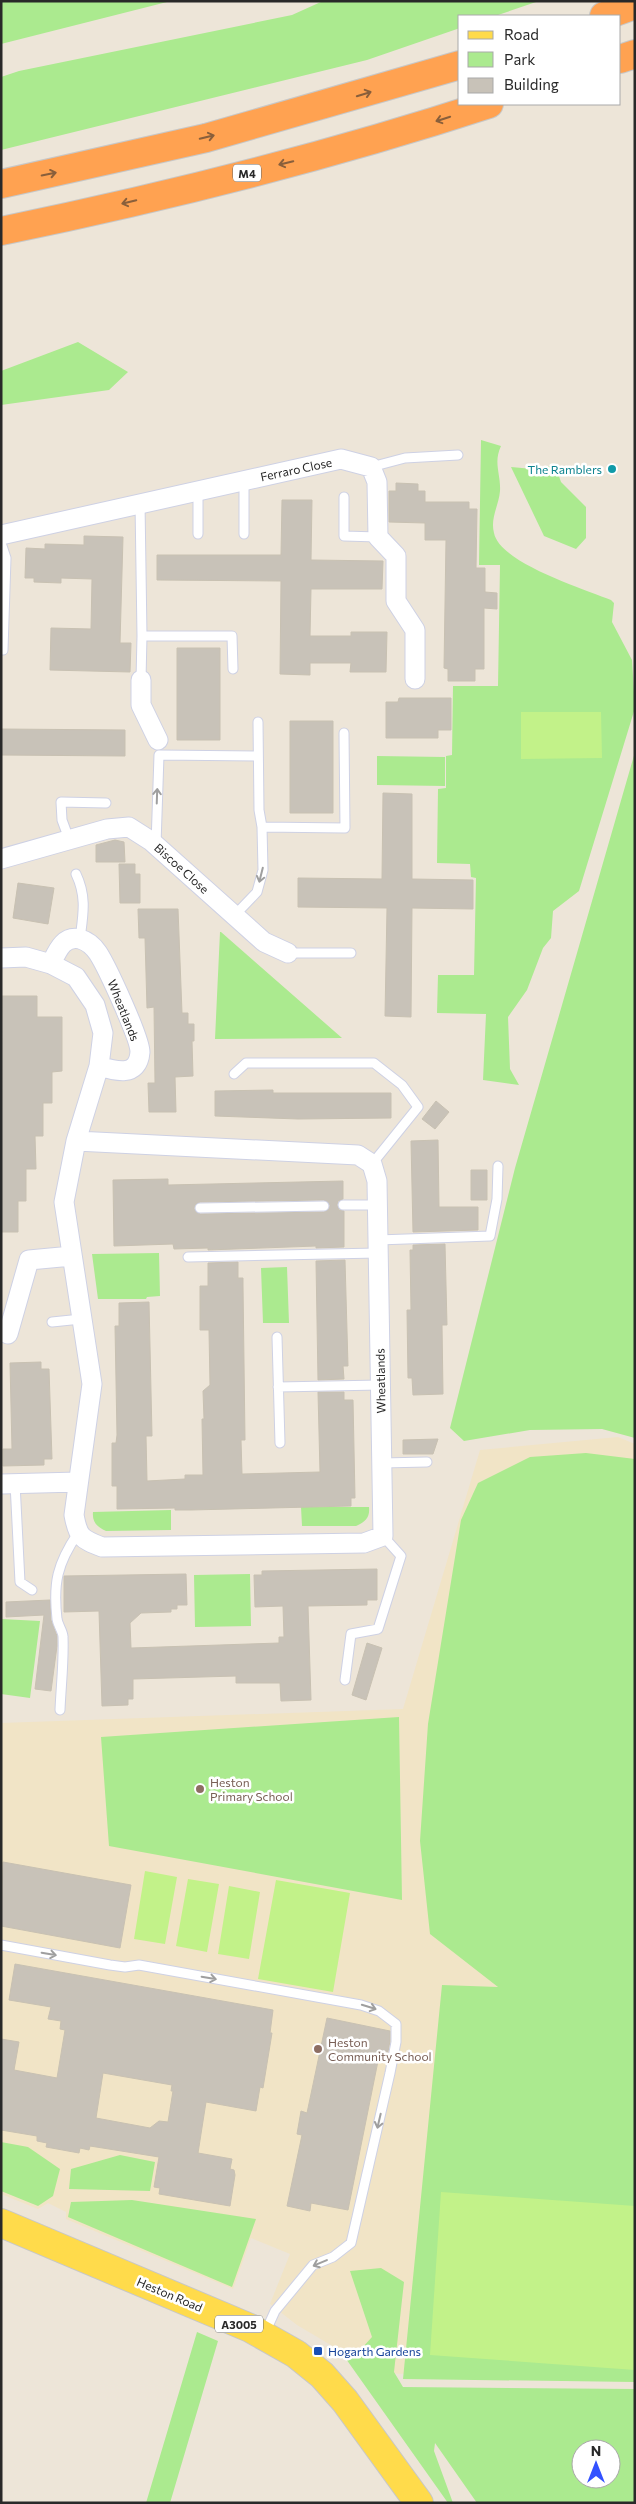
<svg xmlns="http://www.w3.org/2000/svg" width="636" height="2504" font-family="Commissioner,sans-serif">
<rect width="100%" height="100%" fill="#ede5d8"/>
<path fill="#f1e4c6" d="M618,1437L635,1444V2382L378,2373L297,2325L270,2304L290,2254L251,2238L233,2289L66,2219V2212L48,2203L38,2209L1,2194V1723L403,1709L480,1450Z"/>
<path fill="#abea8f" fill-rule="evenodd" d="M1,1H171L1,44Z
M323,1H539L495,16H460V28L367,60L1,150V77L19,71L292,15Z
M78,342L128,372L109,390L1,405V371Z
M481,440L501,446C493,463 501,474 500,491C499,505 490,518 494,533C500,563 584,589 611,600L614,603L612,622L632,660L635,708L579,891L553,911L551,938L543,948L527,990L508,1017L510,1069L519,1085L483,1080L486,1014L437,1013L438,975H474L476,878L471,877L470,864L437,863L438,789L446,788V756L452,755L453,686H498L500,565H479Z
M555,465L561,482L586,507V538L576,549L544,536L511,467L533,469Z
M635,752V1438L602,1429L530,1430L464,1441L450,1428L515,1168Z
M377,756L445,757V786L377,785Z
M220,932H221L342,1038L215,1039Z
M159,1253L160,1296L147,1297L146,1299H98L92,1254Z
M287,1267L289,1323H263L261,1268Z
M586,1453L635,1459V2382L403,2379L442,1985L498,1987L430,1934L420,1841L428,1724L461,1520L478,1483L530,1457Z
M301,1507H369C370,1517 366,1522 356,1526H302Z
M171,1510V1530L106,1531C97,1527 92,1522 93,1512Z
M250,1574L251,1626L195,1627L194,1575Z
M1,1619L40,1621L30,1698L1,1694Z
M399,1717L402,1900L109,1846L101,1737Z
M1,2142L28,2147L60,2169L53,2196L38,2206L1,2191Z
M120,2155L155,2162L150,2191L69,2189L71,2169Z
M132,2200L256,2219L232,2287L68,2217L71,2202Z
M381,2268L404,2282L394,2372L403,2387L635,2389V2503H477L435,2443L434,2451L453,2503H448L339,2349L362,2348L372,2337L350,2271ZM581,2449H611V2479H581Z
M197,2332L218,2341L170,2503H146Z"/>
<path fill="#c2f289" d="M601,712L602,758L521,759V712Z
M145,1871L177,1877L165,1944L134,1939Z
M188,1879L219,1884L207,1952L176,1946Z
M276,1880L350,1893L333,1992L258,1979Z
M229,1886L260,1892L249,1959L218,1954Z
M441,2192L635,2206V2370L430,2355Z"/>
<path fill="#c8c2b8" stroke="#c8c1b2" fill-rule="evenodd" d="M396,483L418,484V491H425V502H469V509H477L476,568H485V592L497,593V609L484,608V669H475V681H448V669L444,668L446,540H425V523L389,522V491H396Z
M282,500H312L311,560L383,561L382,589H311L310,636H351V632H387L386,672H350L351,663H310V675L280,674L281,581L157,580V555H281Z
M84,536L123,537L120,643H131L130,672L50,670L51,628L91,629L92,579L61,578V583L34,582V578H25L26,548L45,549V544L84,545Z
M177,648H220V740H177Z
M399,698H451V730H438V738H386V702H398Z
M290,721H333V813H290Z
M1,729L125,730V756L1,755Z
M383,793L412,794V879L473,880V909L412,908L411,1017L385,1016L387,908L298,907V878L382,879Z
M115,840L124,842L125,862H96V845Z
M119,864H135V874H140V903H120Z
M18,883L54,888L48,924L13,918Z
M138,909H178L182,1013H188V1024H194V1041H192L193,1076L175,1077L176,1112H149L148,1083H155L154,1007L147,1008L145,938H139Z
M2,996H37V1017H62V1071L52,1072V1103H43V1136H35L36,1169H26V1201H18V1232H1Z
M273,1090V1093H391V1118L298,1119L215,1116V1091Z
M436,1101L449,1112L435,1129L422,1119Z
M438,1140L439,1207H478V1230L413,1232L411,1141Z
M471,1170H487V1200H471Z
M168,1179V1185L343,1181V1199L338,1201L337,1205L339,1210L344,1211V1247L316,1248V1246L208,1250V1248L174,1249L173,1244L114,1246L113,1180ZM324,1200L330,1205L329,1209L324,1212L200,1214L194,1209L195,1205L200,1202Z
M445,1244L447,1325H442L443,1394L413,1395L412,1378H408L407,1310H411L410,1250H413V1245Z
M345,1260L348,1366H343L344,1379L318,1380L316,1261Z
M238,1262V1278H243V1286L245,1440H241L242,1474L320,1472L318,1392H344V1400H353L355,1498H351V1506L191,1510H175V1508L117,1509V1486H112V1443H116L117,1435L115,1326H119V1303L149,1302L152,1436H146L147,1481L185,1479V1475H203L202,1419H204L203,1391L210,1385L209,1330H200V1286H208V1263Z
M41,1362V1369H49L52,1459H44V1465L3,1466V1449H12L10,1363Z
M438,1439L433,1454H403V1440Z
M377,1569V1600H367V1605L308,1606L311,1700L281,1701L280,1683H236V1676L133,1679V1699H128V1705L102,1706L99,1611L64,1612V1576L186,1574L187,1605H177V1609H171V1612L141,1613L130,1623L131,1648L279,1643V1637H284L283,1606L255,1607L254,1575H262V1571Z
M50,1600L51,1620L57,1636V1646L51,1691L35,1689L44,1615L6,1617V1602Z
M367,1643L382,1648L366,1700L352,1695Z
M3,1862L131,1885L120,1948L1,1926Z
M15,1964L273,2010L270,2033H272L263,2088L260,2087L256,2111L206,2102L198,2153L232,2159L230,2169L234,2170L235,2175L230,2206L159,2194L160,2188L154,2187L159,2157L90,2146L89,2150L80,2148L79,2153L46,2147L47,2143L37,2141V2136L1,2130V2039L19,2042L14,2070L57,2078L65,2030L60,2029L61,2021L48,2019L51,2007L9,2000ZM103,2073L172,2085L171,2091H173L168,2122L159,2121L150,2128L96,2118Z
M327,2018L390,2031V2041L387,2057L379,2056L348,2210L311,2203L310,2211L287,2206L302,2135L297,2134L301,2111L307,2113Z"/>
<g fill="none" stroke-linecap="round" stroke-linejoin="round">
<defs>
<path id="lane" d="M371,467L405,458L458,455
M244,480V534
M344,497V536L378,537
M140,503L142,636H232L233,669
M198,534V490
M1,543L6,558L3,650H1
M141,680L142,636
M262,827L345,828L344,733
M69,839L62,820L61,802L106,803
M156,845L159,755L258,756
M76,874C87,897 83,915 80,939
M235,915L257,892L263,870L262,827L259,810L258,722
M288,953H351
M234,1074L246,1063H374L402,1085L418,1107L372,1164
M343,1205H378
M200,1208L324,1206
M378,1240L490,1236L497,1199L498,1166
M188,1257L378,1253
M52,1322L81,1319
M277,1337L280,1443
M278,1387L380,1385
M382,1463L427,1462
M15,1483L20,1582L32,1590
M345,1680L351,1634L378,1629L401,1556L383,1536
M60,1710C61,1686 64,1661 63,1637C63,1631 58,1626 57,1619C53,1583 57,1564 78,1533
M1,1945L110,1965L125,1967L139,1965L361,2005L379,2011L396,2024V2042L390,2073L351,2243L333,2257L313,2265L275,2311L265,2333"/>
<path id="street" d="M1,535L341,459L371,467L377,482L378,537L396,556V601L415,630V679
M141,680V705L158,740
M1,859L107,829L129,827L151,841L264,942L288,953
M1,958L26,957L51,964L76,977L95,1005L103,1033L99,1066L76,1141L64,1202L92,1384L74,1515C78,1537 81,1539 102,1547L364,1543L383,1536L377,1181L372,1164L358,1155L76,1141
M51,964C57,952 63,935 80,939C87,941 94,947 98,953C107,967 140,1038 140,1052C138,1078 115,1071 99,1066
M8,1334L29,1260L72,1256
M1,1484L78,1482"/>
<path id="primary" d="M1,2223L250,2328L296,2354L322,2375L345,2401L419,2503"/>
<path id="highway" d="M604,16L635,5
M620,59L635,54
M1,184L206,138L460,65
M1,231C166,197 330,156 489,104"/>
</defs>
<use href="#lane" stroke="#ced1e4" stroke-width="11"/>
<use href="#street" stroke="#ced1e4" stroke-width="21"/>
<use href="#primary" stroke="#c7c7c7" stroke-width="30"/>
<use href="#highway" stroke="#c7c7c7" stroke-width="30"/>
<use href="#lane" stroke="#fff" stroke-width="9"/>
<use href="#street" stroke="#fff" stroke-width="19"/>
<use href="#primary" stroke="#ffdb4b" stroke-width="28"/>
<use href="#highway" stroke="#ffa251" stroke-width="28"/>
</g>
<defs><path id="oneway-shaft" d="M-6 0H5M1.5-3L5.5 0L1.5 3" fill="none" stroke-width="1.6" stroke-linecap="round" stroke-linejoin="round" transform="scale(1.25)"/></defs>
<g stroke="#895f3b">
<use href="#oneway-shaft" transform="translate(364 94) rotate(-17)"/>
<use href="#oneway-shaft" transform="translate(443 119) rotate(162)"/>
<use href="#oneway-shaft" transform="translate(207 137) rotate(-14)"/>
<use href="#oneway-shaft" transform="translate(286 163) rotate(166)"/>
<use href="#oneway-shaft" transform="translate(49 174) rotate(-12)"/>
<use href="#oneway-shaft" transform="translate(129 202) rotate(166)"/>
</g>
<g stroke="#9f9f9f">
<use href="#oneway-shaft" transform="translate(157 796) rotate(-88)"/>
<use href="#oneway-shaft" transform="translate(261 875) rotate(104)"/>
<use href="#oneway-shaft" transform="translate(49 1954) rotate(10)"/>
<use href="#oneway-shaft" transform="translate(209 1978) rotate(10)"/>
<use href="#oneway-shaft" transform="translate(369 2007) rotate(17)"/>
<use href="#oneway-shaft" transform="translate(379 2121) rotate(103)"/>
<use href="#oneway-shaft" transform="translate(320 2263) rotate(157)"/>
</g>
<circle fill="#0f9aa8" stroke="#fff" stroke-width="2" cx="612" cy="469" r="5"/>
<g fill="#8d6e63" stroke="#fff" stroke-width="2">
<circle cx="200" cy="1789" r="5"/>
<circle cx="318" cy="2049" r="5"/>
</g>
<rect fill="#1a4fb4" stroke="#fff" stroke-width="2" x="313" y="2346" width="10" height="10" rx="2.5"/>
<g text-anchor="middle" dominant-baseline="central" stroke-width="5" stroke-linejoin="round" paint-order="stroke">
<g fill="#fff" stroke="#696969" stroke-width="1">
<rect x="233" y="164.5" width="28" height="17" rx="4"/>
<rect x="215" y="2315.5" width="48" height="17" rx="4"/>
</g>
<g font-size="11" font-weight="bold" fill="#292929">
<text x="247" y="173">M4</text>
<text x="239" y="2324">A3005</text>
</g>
<g font-size="12" fill="#292929" stroke="#fff">
<text transform="translate(296 469) rotate(-12)">Ferraro Close</text>
<text transform="translate(182 868) rotate(42)">Biscoe Close</text>
<text transform="translate(124 1010) rotate(68)">Wheatlands</text>
<text transform="translate(380 1381) rotate(-91)">Wheatlands</text>
<text transform="translate(170 2294) rotate(23)">Heston Road</text>
</g>
<g font-size="12" fill="#0d838f" stroke="#fff" text-anchor="end">
<text x="602" y="469">The Ramblers</text>
</g>
<g font-size="12" fill="#785e54" stroke="#fff" text-anchor="start">
<text x="210" y="1782">Heston<tspan x="210" dy="14">Primary School</tspan></text>
<text x="328" y="2042">Heston<tspan x="328" dy="14">Community School</tspan></text>
</g>
<g font-size="12" fill="#164399" stroke="#fff" text-anchor="start">
<text x="328" y="2351">Hogarth Gardens</text>
</g>
</g>
<rect width="636" height="2504" fill="none" stroke="#292929" stroke-width="5"/>
<rect x="458" y="15" width="162" height="90" fill="#ffffff" stroke="#a9a9a9"/>
<rect x="468" y="31" width="25" height="8" fill="#ffdb4b" stroke="#a9a9a9"/>
<text x="504" y="40" font-size="15" fill="#292929">Road</text>
<rect x="468" y="52" width="25" height="15" fill="#abea8f" stroke="#a9a9a9"/>
<text x="504" y="65" font-size="15" fill="#292929">Park</text>
<rect x="468" y="78" width="25" height="15" fill="#c8c2b8" stroke="#a9a9a9"/>
<text x="504" y="90" font-size="15" fill="#292929">Building</text>
<g transform="translate(596 2464)"><circle r="24" fill="#ffffff" stroke="#a9a9a9"/>
<path d="M0-4L9 19L0 12L-9 19Z" fill="#3352ff"/>
<text y="-8" font-size="14" font-weight="bold" text-anchor="middle" fill="#292929">N</text>
</g>
</svg>
